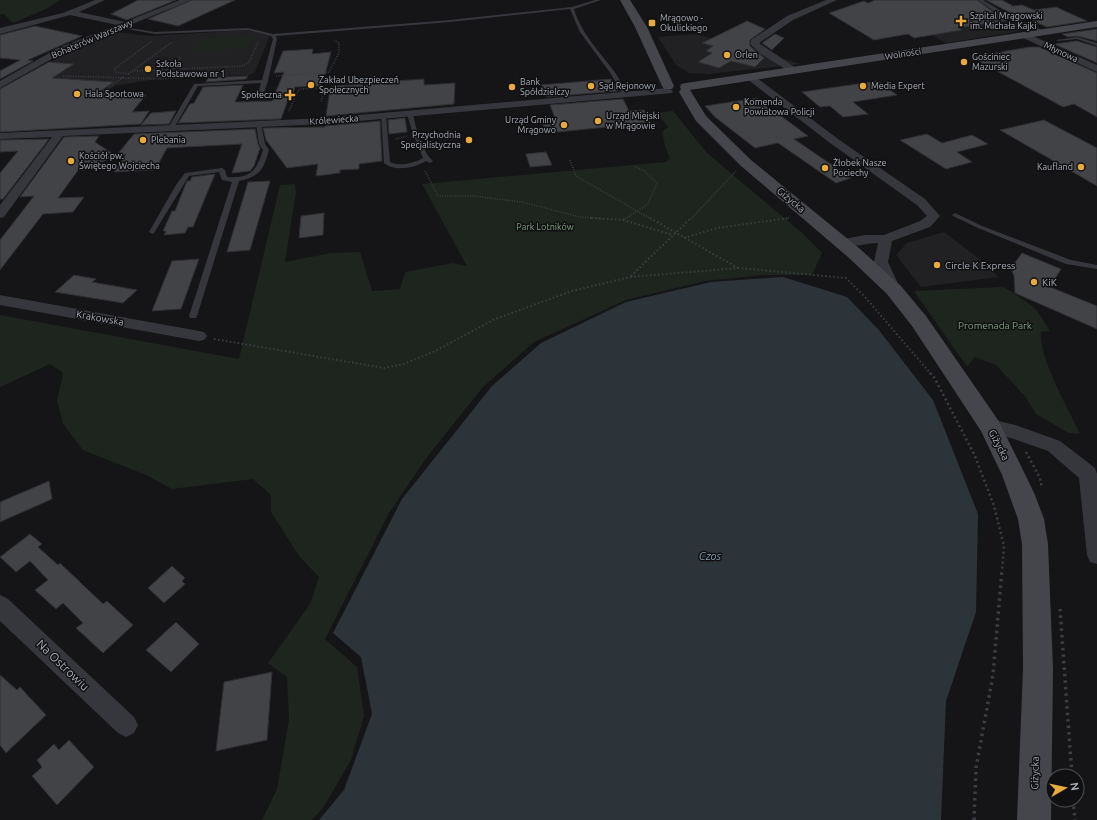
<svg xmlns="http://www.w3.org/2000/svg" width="1097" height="820" font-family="Ubuntu,sans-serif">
<rect width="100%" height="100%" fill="#151517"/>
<path fill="#212124" d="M901,0H978L1034,29L946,43L882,7Z
M247,30L270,35L255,72L250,75L156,79L114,86L89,104L0,92L76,47L115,32L150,36Z
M696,34L801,64L709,74L689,73L676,65L658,37Z
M944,232L985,263L998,277L921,287L896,255L907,243Z"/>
<path fill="#1e251e" d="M0,0H60L48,8L13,23L4,14H0Z
M253,37L247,48L192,51L200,39Z
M673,111L707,153L801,232L822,253L812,275H763L705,281L626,300L534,342L483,387L427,457L389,513L325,639L357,667L364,716L351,760L323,808L312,820H262L277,789L289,720L287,677L268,663L310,604L319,577L299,556L271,512V495L253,479L172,489L146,475L83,450L63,424L57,401L63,373L50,364L0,387V315L239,359L280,185L295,184L296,192L285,262L331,253L360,252L372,291L400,289L405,272L453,263L467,266L422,184L666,162L670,158L665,146L662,132L668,127L657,113Z
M1004,287L1031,305L1038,312L1050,331L1041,332C1038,356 1069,410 1080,434L1069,433L1036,414L1025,396L996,365L975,357L967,367L914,291Z"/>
<path fill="#2c343a" d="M783,277L847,297L878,329L933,400L978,514L976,612L946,701L941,820H319L344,790L372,714L361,657L333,633L402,499L492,386L541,343L626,302L711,282Z"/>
<path fill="#424347" stroke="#2f2f33" d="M138,0H176L127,20L111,14Z
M192,0H235L178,26L148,19Z
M875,0H977L996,14L1009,20L958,28L962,30L914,38L908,34L874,40L829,13L864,1L868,3Z
M986,0H1002L1013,6L1022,5L1034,10L1056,7L1087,21L1047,27L1026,18H1020Z
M747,21L765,29L750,40V46L764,58L755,67L731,61L719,68L698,62L712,53L706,51L713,46L702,43Z
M35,26L82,36L28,60L33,61L0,79V71L20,60L0,58V35Z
M1097,29V41L1077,36L1068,37L1062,34Z
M775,34L784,38L772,50L762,43Z
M1077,41L1097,47V63L1054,44Z
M1030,47H1039L1097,73V117L1074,104L1063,107L971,57Z
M313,49L312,54L331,52L322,86L295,87L292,97H289L281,119L178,123L190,104L194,103L203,87L243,85L235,102L272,101L284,72L274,73L283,51Z
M49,62L74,64L52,78L114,82L97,93H126L124,96L146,95L132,112L149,111L141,124L0,132V89Z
M248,76L246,79L206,82L208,78Z
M424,79V85L455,83L454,104L326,116L329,96L333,86L372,84H380V82Z
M611,79L618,91L546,97L541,85Z
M878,81L897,95L853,102L868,114L843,117L830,106L820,107L802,92Z
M757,98L770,110H773L808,136L794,139L851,178L836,183L778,143L755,148L715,117L705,106Z
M623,99L629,111L644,110L652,125L620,128L619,126L546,133L541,120L555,118L550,105Z
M175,111H176L169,124L141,125L151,113Z
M405,118L407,132L389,134L388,120Z
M1044,120L1097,148V186L1000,130Z
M380,121L382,161L359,164V169L340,170V173L316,176L318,164L287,168L266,140L263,128L325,127V126Z
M255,129L258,144L260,148L254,166L250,171L232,173L242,144L167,148L155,170L114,172L126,154L79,169L58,198L84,197L73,212L43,214L0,270V240L34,196L20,197L64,137L99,136L95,142L116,156L134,134Z
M927,134L942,143L972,135L988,144L957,152L972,162L946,169L900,140Z
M49,139L3,199H0V173L18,151L0,152V140Z
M546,152L552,165L530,167L526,154Z
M215,174L193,227H188L185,233L164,235L166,231H163L172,211H175L187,181H190L192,177Z
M270,181L250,250L227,252L248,182Z
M324,213L323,235L299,238L301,216Z
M1022,253L1061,269L1050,287L1097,306V329L1015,293L1014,276L1011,268Z
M199,259L181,309L152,311L172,261Z
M74,275L96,279L92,282L137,290L123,303L55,292Z
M49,481L52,499L0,522V502Z
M30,534L42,544L38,547L58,565L60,563L103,604L107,601L133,625L103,653L76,628L83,623L63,603L56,609L35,590L48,580L30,561L16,572L0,557Z
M172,566L185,578L182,581L185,584L164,603L148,588Z
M176,622L199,644L171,672L146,650Z
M272,672L267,740L216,751L224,682Z
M0,675L17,690L20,687L46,715L6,753L0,745Z
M69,740L94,767L57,805L32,776L42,767L37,760L54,744L59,750Z"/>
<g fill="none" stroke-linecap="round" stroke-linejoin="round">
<path stroke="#3c3e43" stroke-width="1.5" stroke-dasharray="1 1.5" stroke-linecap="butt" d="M173,69L181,56
M132,71L243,66L249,62L259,40
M128,74L172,42
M129,74L116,72L114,69L152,41
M63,76L162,79L191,77
M276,76L329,72L339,53V43L334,40
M94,99L123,77
M289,111L298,91L301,89L325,88L321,102
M396,139L407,136
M570,160L576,176L651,219
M425,171L438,196H474L522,202L580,217L605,219
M625,219L648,204L657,183L644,171L634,166
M691,219L736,171
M783,219L789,218"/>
<path stroke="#3c3e43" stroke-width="2" stroke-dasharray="1.5 2.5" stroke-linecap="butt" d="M591,218L623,220L626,218
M650,218L738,268
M623,220L673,235
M684,238L717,228L789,218
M631,276L691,218
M214,339L384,368L404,364L435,351L495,319L572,291L630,277L739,268L846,278L865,297L931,374"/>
<path stroke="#3c3e43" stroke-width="2.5" stroke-dasharray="2 3" stroke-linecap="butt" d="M930,373L934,377L975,456L994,506L1004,546L1002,571
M1026,452L1040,478L1042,488"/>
<path stroke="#3c3e43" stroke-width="3.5" stroke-dasharray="2.5 4" stroke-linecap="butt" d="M1060,609L1072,776
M1073,800L1075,820
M974,820L976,768L993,675L1002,570"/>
<path fill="#36373c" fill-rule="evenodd" d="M595,0H601L574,9C581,33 599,51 614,71C619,78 623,87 628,95L627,96H623L611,74L580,32L570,9L450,22L276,36L277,39L268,81L262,98L257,97L261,83L198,86L174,128L171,130L168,128L194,84L262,80L273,39L271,36L248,30L155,34L115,27L117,26L155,32L248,28L273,34L450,20L572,7Z
M978,0H983L1001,11L1046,32L1042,33L997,13Z
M1077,37L1097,43V46L1077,39L1058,41L1056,40Z
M410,112L413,114C416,129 422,151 433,161L430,163L426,161C415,168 394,172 384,163L381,115L386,116L390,162C399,167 414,163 423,158L412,131L407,114Z
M256,123L261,124L265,144L269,150C263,171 260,176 239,181L197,316L196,318H190L189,316L232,182L222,180L219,172L189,176L154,233L152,234L149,232L176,185L185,173L222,168L225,170L227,177C251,179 256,171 263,150L259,144Z
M955,213L982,226L1071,260L1097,265V269L1066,264L978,228L953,216L952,215Z"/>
<path fill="#36373c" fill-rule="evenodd" d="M95,0H105L79,12L125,22L180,0H191L64,52L0,88V81L58,48L117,25L70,15L0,34V28L63,13Z
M826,0H837L793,20L759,43L796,68L798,70L796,72H790L761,54L751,45V40L787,16Z
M1024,32L1097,65V72L1021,37L1020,35Z
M750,74L753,75L838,139L925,199L940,216L930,227L892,241L888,262L901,290L899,293L894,295L889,293L874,262L878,243C866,243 848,249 837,246L835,243L837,240L866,235H884L920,221L927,216L917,205L830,143L747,79L745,77L747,75Z
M668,88L673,91L672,93L325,124L63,136L4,217L0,218V205L52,137L0,139V133L325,118Z
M0,295L199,331L204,332L207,336L204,340L199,341L0,305Z
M990,419L1015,425L1060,441L1095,468L1097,474V564L1090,562L1087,555L1079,478L1048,451L1014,439L984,431L981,426L984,421Z
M0,595L8,599L134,717L138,725L134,733L126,737L118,733L0,621Z"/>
<path fill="#45464c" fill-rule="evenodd" d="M620,0H630L647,27L674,86L672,89H664L662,86L635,27Z
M1097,21V27L690,90L706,116L751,160L860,249L901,286L926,316L998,420L1022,468L1035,495L1044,519L1048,544L1053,669L1051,820H1017L1023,669L1022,544L1018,519L1002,475L981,431L912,326L887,294L848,257L741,166L696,121L679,92L681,89L680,87L681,84L686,83Z"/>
</g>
<g fill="#e8aa3c" stroke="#101012" stroke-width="1.5">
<path d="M959 15h4v4h4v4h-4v4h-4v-4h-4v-4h4z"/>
<rect x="648" y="19" width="8" height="8" rx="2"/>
<circle cx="727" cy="55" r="4"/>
<circle cx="964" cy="62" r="4"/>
<circle cx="148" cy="69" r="4"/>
<circle cx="311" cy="85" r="4"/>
<circle cx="591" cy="86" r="4"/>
<circle cx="863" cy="86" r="4"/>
<circle cx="512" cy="87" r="4"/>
<circle cx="77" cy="94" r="4"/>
<path d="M288 89h4v4h4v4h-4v4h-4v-4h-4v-4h4z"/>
<circle cx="736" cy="107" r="4"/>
<circle cx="598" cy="121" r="4"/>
<circle cx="564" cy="125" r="4"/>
<circle cx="143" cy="140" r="4"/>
<circle cx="469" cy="140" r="4"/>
<circle cx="71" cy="161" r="4"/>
<circle cx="1081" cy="167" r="4"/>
<circle cx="825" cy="168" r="4"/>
<circle cx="937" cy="265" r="4"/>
<circle cx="1034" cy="282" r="4"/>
</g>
<g text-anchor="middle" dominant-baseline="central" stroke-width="3" stroke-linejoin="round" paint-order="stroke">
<g font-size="9" fill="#a8adb6" stroke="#101012" text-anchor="start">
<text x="970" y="16">Szpital Mrągowski<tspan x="970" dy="10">im. Michała Kajki</tspan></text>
<text x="660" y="18">Mrągowo -<tspan x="660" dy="10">Okulickiego</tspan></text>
<text x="735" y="55">Orlen</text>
<text x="972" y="57">Gościniec<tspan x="972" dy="10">Mazurski</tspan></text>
<text x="156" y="64">Szkoła<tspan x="156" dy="10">Podstawowa nr 1</tspan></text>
<text x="319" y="80">Zakład Ubezpieczeń<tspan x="319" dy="10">Społecznych</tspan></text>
<text x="520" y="82">Bank<tspan x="520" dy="10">Spółdzielczy</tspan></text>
<text x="599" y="86">Sąd Rejonowy</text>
<text x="871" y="86">Media Expert</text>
<text x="85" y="94">Hala Sportowa</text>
<text x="282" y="95" text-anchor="end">Społeczna</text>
<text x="744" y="102">Komenda<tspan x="744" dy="10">Powiatowa Policji</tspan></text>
<text x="606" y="116">Urząd Miejski<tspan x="606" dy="10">w Mrągowie</tspan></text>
<text x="556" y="120" text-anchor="end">Urząd Gminy<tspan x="556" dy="10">Mrągowo</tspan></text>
<text x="461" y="135" text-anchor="end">Przychodnia<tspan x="461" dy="10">Specjalistyczna</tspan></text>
<text x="151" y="140">Plebania</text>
<text x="79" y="156">Kościół pw.<tspan x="79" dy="10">Świętego Wojciecha</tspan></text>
<text x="833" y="163">Żłobek Nasze<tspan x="833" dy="10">Pociechy</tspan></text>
<text x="1073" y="167" text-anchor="end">Kaufland</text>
</g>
<g font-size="9" fill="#a8adb6" stroke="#101012">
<text transform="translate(92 39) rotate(-23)">Bohaterów Warszawy</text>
<text transform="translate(1061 52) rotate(25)">Młynowa</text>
<text transform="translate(903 54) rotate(-9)">Wolności</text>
<text transform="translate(334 120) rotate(-4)">Królewiecka</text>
</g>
<g font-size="9" fill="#80a081" stroke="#101012">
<text x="545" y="227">Park Lotników</text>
</g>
<g font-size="10" fill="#a8adb6" stroke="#101012">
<text transform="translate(791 200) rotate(40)">Giżycka</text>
<text transform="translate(100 318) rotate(10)">Krakowska</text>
<text transform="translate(999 445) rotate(63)">Giżycka</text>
<text transform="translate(1035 773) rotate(-89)">Giżycka</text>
</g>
<g font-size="10" fill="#a8adb6" stroke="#101012" text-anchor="start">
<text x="945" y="265">Circle K Express</text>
<text x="1042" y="282">KiK</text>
</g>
<g font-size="10" fill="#80a081" stroke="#101012">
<text x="995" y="325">Promenada Park</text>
</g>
<g font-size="11" font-style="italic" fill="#819bb0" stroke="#101012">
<text x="710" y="556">Czos</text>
</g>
<g font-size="12" fill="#a8adb6" stroke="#101012">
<text transform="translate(63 665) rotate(44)">Na Ostrowiu</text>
</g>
</g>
<g transform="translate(1065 788) rotate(81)"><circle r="19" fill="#101012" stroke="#4d4f54"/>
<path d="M0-3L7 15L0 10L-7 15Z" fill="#e8aa3c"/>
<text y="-6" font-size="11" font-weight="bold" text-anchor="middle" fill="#a8adb6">N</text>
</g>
</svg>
